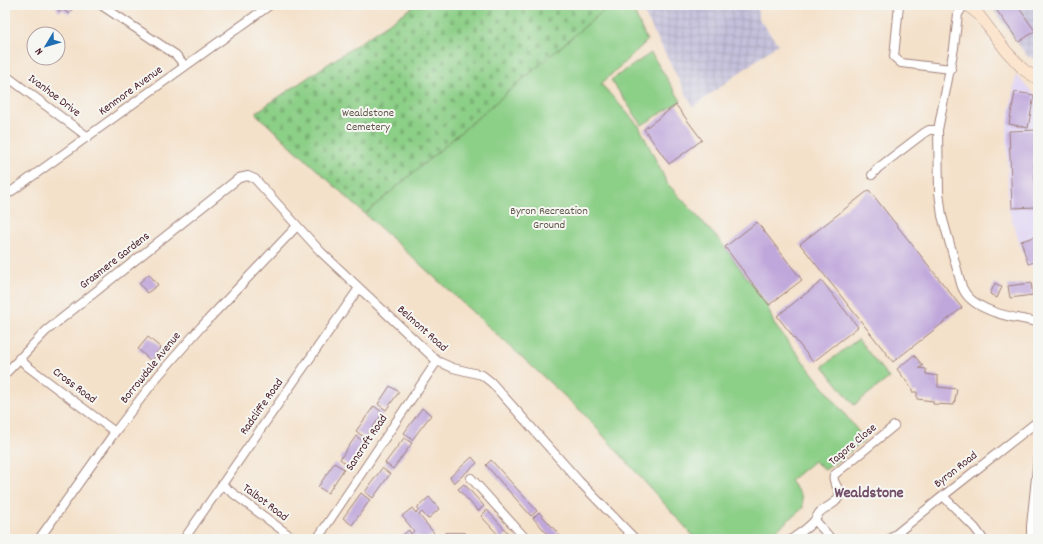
<svg xmlns="http://www.w3.org/2000/svg" width="1043" height="544" font-family="Dekko,sans-serif">
<defs>
<pattern id="industrial-grid" width="8" height="8" patternUnits="userSpaceOnUse"><rect width="8" height="8" fill="#c4c0db"/><path d="M0 4h8M4 0v8" fill="none" stroke="#aaa5bc"/></pattern>
<pattern id="cemetery-stones" width="16" height="16" patternUnits="userSpaceOnUse"><rect width="16" height="16" fill="#8ccf87"/><path d="M2 7V4a2 2 0 0 1 4 0v3zM10 15v-3a2 2 0 0 1 4 0v3z" fill="#7ab175"/></pattern>
</defs>
<rect width="100%" height="100%" fill="#f6f6f2"/>
<filter id="ink" filterUnits="userSpaceOnUse"><feTurbulence type="fractalNoise" baseFrequency=".025" numOctaves="2"/><feDisplacementMap in="SourceGraphic" scale="8" xChannelSelector="R" yChannelSelector="G"/><feConvolveMatrix kernelMatrix="1 2 1 2 8 2 1 2 1" color-interpolation-filters="sRGB"/></filter>
<filter id="wash" filterUnits="userSpaceOnUse"><feTurbulence type="fractalNoise" baseFrequency=".012" numOctaves="4" result="noise"/><feDisplacementMap in="SourceGraphic" scale="16" xChannelSelector="R" yChannelSelector="G"/><feGaussianBlur stdDeviation="0.9" result="paint"/><feColorMatrix in="noise" values="0 0 0 0 0 0 0 0 0 0 0 0 0 0 0 0 0 1.4 0 .05"/><feComposite in="paint" operator="in"/></filter>
<g filter="url(#wash)">
<rect width="100%" height="100%" fill="#f4e1ca"/>
<path fill="#e0d4f4" d="M1016,75L1038,98V264L1027,267L1008,207L1007,127Z"/>
<path fill="url(#industrial-grid)" d="M640,5H758V18L778,44L693,107Z
M990,5H1038V60L1027,56Z"/>
<path fill="url(#cemetery-stones)" stroke="#6b7759" d="M416,5H610L365,214L255,113Z"/>
<path fill="#8ccf87" stroke="#6b7759" d="M610,5H631L647,41L601,84L639,126L667,183L720,241L767,305L774,324L865,440L825,470L814,461L790,481L802,496L803,508L766,539H696L582,412L365,214Z
M651,53L681,101L642,125L611,80Z
M858,339L889,378L854,405L823,366Z"/>
<g id="blocks">
<path fill="#c0a7db" d="M58,5H75L69,14L62,9L60,12L56,8Z
M993,5H1017L1035,31L1019,42Z
M1015,92L1034,95L1028,128L1009,124Z
M676,105L702,140L669,164L644,129Z
M1038,130V162H1034L1036,207L1012,208L1009,131Z
M869,190L962,308L893,362L800,244Z
M757,222L802,280L769,305L725,247Z
M1038,236V261L1028,264L1021,241Z
M149,274L158,285L147,293L139,283Z
M822,281L858,327L813,362L777,316Z
M995,283L1002,287L997,298L990,294Z
M1031,283L1033,295L1010,298L1008,286Z
M148,337L161,348L154,355L156,356L151,361L138,349Z
M914,355L923,366L919,368L926,369V374L938,376V387L957,389L954,405L933,404V401L917,399V392H912V389L897,369Z
M390,386L399,392L386,410L378,404Z
M374,406L383,413L365,438L356,431Z
M422,408L431,415L412,440L404,433Z
M356,436L365,443L349,466L340,459Z
M404,438L412,443L393,469L385,463Z
M472,457L477,463L454,483L450,477Z
M491,460L537,511L531,516L486,465Z
M334,463L344,469L328,493L318,487Z
M382,468L390,474L373,498L365,492Z
M464,484L484,506L478,511L458,489Z
M361,493L370,500L352,525L343,518Z
M429,497L439,509L428,519L422,512L419,515L434,533L427,539H421L418,535L414,538L415,539H398L409,530L411,534L414,531L402,516L412,508L416,513L419,510L417,508Z
M487,510L508,533L502,539L481,516Z
M539,512L563,539H552L533,518Z"/>
</g>
</g>
<g filter="url(#ink)">
<use href="#blocks" fill-opacity="0" stroke="#9f807a" stroke-width="1"/>
<g fill="none" stroke-linecap="round" stroke-linejoin="round">
<defs>
<path id="street" d="M101,5L176,55L185,66
M899,5L894,57L901,63L951,69
M964,5L958,14L954,48L938,130L939,192L942,216L960,280C961,285 963,290 966,294C980,313 1016,318 1038,322
M5,75L88,137
M872,175L878,168L924,133L929,130H938
M5,196L270,5
M19,358L27,366L115,432
M5,374L46,331L239,178L248,176L255,179L321,252L437,361L453,368L482,375L491,382L579,481L635,539
M471,478L526,539
M222,485L294,539
M943,496L975,528L983,539
M815,520L831,539
M39,539L115,432L158,376L201,327L297,226
M184,539L359,288
M317,539L437,361
M445,539L448,537H463L465,539
M792,539C800,533 808,528 814,521C816,519 817,516 819,513C824,507 838,504 839,495C841,487 831,483 834,475L894,426
M890,539L943,496L1038,421
M1031,539V526L1038,458"/>
<path id="secondary" d="M967,5L979,15L1007,52L1024,70L1038,79"/>
</defs>
<use href="#street" stroke="#9f807a" stroke-width="10"/>
<use href="#secondary" stroke="#9f807a" stroke-width="12"/>
<use href="#street" stroke="#fff" stroke-width="8"/>
<use href="#secondary" stroke="#fce5cf" stroke-width="11"/>
</g>
</g>
<g text-anchor="middle" dominant-baseline="central" stroke-width="4" stroke-linejoin="round" paint-order="stroke">
<g font-size="12" fill="#4a1f2b" stroke="#f6f6f2">
<text transform="translate(131 91) rotate(-36)">Kenmore Avenue</text>
<text transform="translate(54 96) rotate(37)">Ivanhoe Drive</text>
<text transform="translate(115 261) rotate(-38)">Grasmere Gardens</text>
<text transform="translate(422 329) rotate(42)">Belmont Road</text>
<text transform="translate(151 368) rotate(-51)">Borrowdale Avenue</text>
<text transform="translate(74 386) rotate(37)">Cross Road</text>
<text transform="translate(262 407) rotate(-55)">Radcliffe Road</text>
<text transform="translate(367 443) rotate(-56)">Sancroft Road</text>
<text transform="translate(853 445) rotate(-40)">Tagore Close</text>
<text transform="translate(956 470) rotate(-38)">Byron Road</text>
<text transform="translate(265 503) rotate(37)">Talbot Road</text>
</g>
<g font-size="12" fill="#5e5447" stroke="#f6f6f2">
<text x="368" y="113">Wealdstone<tspan x="368" dy="14">Cemetery</tspan></text>
<text x="549" y="211">Byron Recreation<tspan x="549" dy="14">Ground</tspan></text>
</g>
<g font-size="16" font-weight="bold" fill="#734f69" stroke="#f6f6f2">
<text x="869" y="493">Wealdstone</text>
</g>
</g>
<rect width="1043" height="544" fill="none" stroke="#f6f6f2" stroke-width="20"/>
<g transform="translate(46 46) rotate(232)"><circle r="19" fill="#f6f6f2" stroke="#b1a0a2"/>
<path d="M0-3L7 15L0 10L-7 15Z" fill="#1f6fb2"/>
<text y="-6" font-size="11" font-weight="bold" text-anchor="middle" fill="#4a1f2b">N</text>
</g>
</svg>
